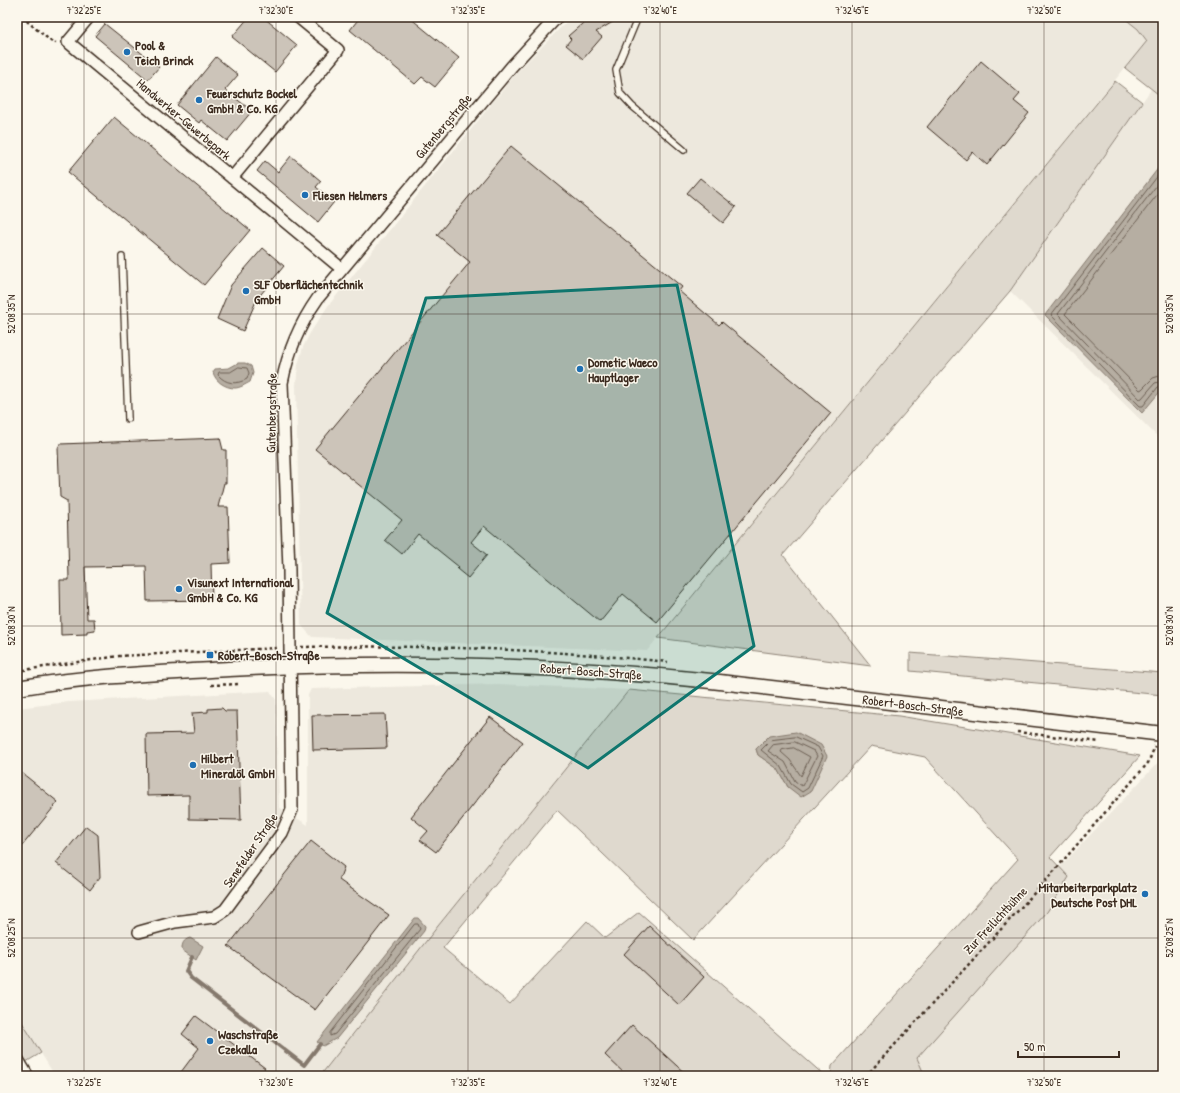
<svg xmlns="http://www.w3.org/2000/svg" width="1180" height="1093" font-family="'Patrick Hand',sans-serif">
<rect width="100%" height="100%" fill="#fbf7ec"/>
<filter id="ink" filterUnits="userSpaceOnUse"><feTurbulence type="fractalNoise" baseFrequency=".025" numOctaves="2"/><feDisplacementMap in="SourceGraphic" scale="8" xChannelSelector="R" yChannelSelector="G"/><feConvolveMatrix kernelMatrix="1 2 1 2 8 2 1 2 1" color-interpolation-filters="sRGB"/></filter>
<g filter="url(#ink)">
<path fill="#ede8dd" d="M571,17H1123L1138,29L1147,41L647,651L312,637L301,625L296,385L298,365L303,347L310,333L328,306L519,70Z
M1152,88L1163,98V442L1010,291Z
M498,684L629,690L438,926L320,1076H55L17,1014V708L69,702L270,691L276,700L279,807L308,825V695L311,689Z
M1163,757V1076H868L937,999Z"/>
<path fill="#dfd9ce" stroke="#8d8276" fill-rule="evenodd" d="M1123,17L1163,18V98L1125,68L1147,41L1138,29Z
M1115,81L1142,102L1010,291L783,555L871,666L658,638Z
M910,653L1163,673V695L910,671Z
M629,690L899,716L1140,756L1050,857L1069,877L1047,912L917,1058L925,1076H831L832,1066L1018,859L925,757L871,746L693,940L557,810L443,948L510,1004L587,921L605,938L639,912L825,1076H320L438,926ZM769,736L788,787L778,769L758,755L756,749Z
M17,1014L41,1053L26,1062L17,1047Z"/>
<path fill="#b6aea2" stroke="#85796d" d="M1163,162V388L1142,413L1045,315Z
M238,363H245L251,366L253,373L250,382C246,384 240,388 235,388C225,388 215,381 213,372L215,369L229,368Z
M796,732L821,745L827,756L811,791L801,797L788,787L778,769L758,755L756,749L769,736Z
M415,918H418L425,926L424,931L337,1038L323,1046L317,1042Z
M190,938L203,946L196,960L182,950C182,944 183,940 190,938Z"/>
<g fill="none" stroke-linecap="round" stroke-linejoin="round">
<path stroke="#6c5f53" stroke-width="1" d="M1163,169L1051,315L1140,406H1143L1158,387L1163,386
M1163,177L1058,314L1140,399L1142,398L1155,383L1163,381
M1163,187L1065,314L1140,390L1142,389L1153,378L1163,375
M239,367L247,368L249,373L247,379C236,385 226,384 218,375L219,372H230Z
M796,737L818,747L823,756L808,788L802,792L791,784L781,766L761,750L771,740Z
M795,742L814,751L817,756L802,786L795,781L785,762L768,751L773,745Z
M794,748L810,757L801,776L790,760L781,752L782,750Z
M415,924H418L420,929L335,1034L330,1036V1033Z"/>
<path stroke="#85796d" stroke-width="4" d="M192,957L186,971L191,978L304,1065L320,1044"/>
</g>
<path fill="#ccc4b9" stroke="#3b2a1e" d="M249,17H263L297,45L275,72L232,37Z
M360,17H409L459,58L435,87L422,77L415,84L350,30Z
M590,17H621L596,32L602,37L583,59L566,45L571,39L568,36Z
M105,24L159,67L148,80L95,36Z
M216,57L238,75L225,90L252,111L227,141L201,120L199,123L177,105Z
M981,61L1020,94L1014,101L1029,113L987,165L972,152L966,160L927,127Z
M114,117L250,230L204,285L68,172Z
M511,146L682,287L679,291L719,325L722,322L831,413L657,622L623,594L600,622L484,526L471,542L487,555L468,578L457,569L459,567L418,534L402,554L385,540L402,520L315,449L470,262L437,235Z
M291,156L321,181L316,187L334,202L318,222L257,171L265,161L278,172Z
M700,178L736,207L723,223L687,193Z
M263,248L284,266L257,299L243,331L217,319L231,285Z
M220,438L223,450H226V483H224L218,507H228L230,563L211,564L212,600L147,601L146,566L85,567L87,619H94L95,630L87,631V634L61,635L60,580H69L67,501L60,497L58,448L60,444Z
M222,708L225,711H237L241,820L189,819V795L147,796L146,734L194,733L192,713L208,712V709Z
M385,714L387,748L313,750L312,715Z
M490,717L523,742L436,852L420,840L428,831L411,817Z
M17,769L58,802L17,852Z
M86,826L98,835L100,877L90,890L56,863Z
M311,841L344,867L339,880L389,915L315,1010L228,946Z
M649,926L704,977L679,1005L624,954Z
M196,1016L265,1068L258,1076H178L199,1048L182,1034Z
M632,1025L688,1076H627L605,1055Z"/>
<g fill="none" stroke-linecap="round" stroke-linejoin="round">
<defs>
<path id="service" d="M638,17L616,70L620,93L632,106L684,150
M122,257L128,419"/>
<path id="minor" d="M89,17L68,42L342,269
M232,178L338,50L298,17
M139,932L175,922L214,917L225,910L282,833L292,810L289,570L282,383C288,351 299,325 318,298L512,66L557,17"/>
<path id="tertiary" d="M17,688C87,676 158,673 229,669C390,661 551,664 711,681L1163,734
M17,1061L26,1076"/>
</defs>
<use href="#service" stroke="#3b2a1e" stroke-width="8"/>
<use href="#minor" stroke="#3b2a1e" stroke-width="14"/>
<use href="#tertiary" stroke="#3b2a1e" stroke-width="17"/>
<path stroke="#3b2a1e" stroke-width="2.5" stroke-dasharray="3 3" stroke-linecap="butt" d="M22,17L52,42L56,43
M301,647C423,645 547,649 668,662
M17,671L119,656L278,648
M211,685L240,684
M1017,732L1100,742
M866,1076L1049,877L1148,763L1155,746"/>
<use href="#service" stroke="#fbf7ec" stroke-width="5.5"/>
<use href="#minor" stroke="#fbf7ec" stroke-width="11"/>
<use href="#tertiary" stroke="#fbf7ec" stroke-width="14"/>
</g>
</g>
<path fill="#0f766e" fill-opacity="0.2" stroke="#0f766e" stroke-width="3" stroke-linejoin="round" d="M677,285L754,646L588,768L327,613L426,298Z"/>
<path fill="none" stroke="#3b2a1e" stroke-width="1" stroke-opacity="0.45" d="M84,17V1076M276,17V1076M468,17V1076M660,17V1076M852,17V1076M1044,17V1076M17,314H1163M17,626H1163M17,938H1163"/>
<g fill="#1f6fb2" stroke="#fbf7ec" stroke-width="1.5">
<circle cx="127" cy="52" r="4"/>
<circle cx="199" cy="100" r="4"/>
<circle cx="305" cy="195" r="4"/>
<circle cx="246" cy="291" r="4"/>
<circle cx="580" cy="369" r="4"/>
<circle cx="179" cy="589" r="4"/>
<rect x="206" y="651" width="8" height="8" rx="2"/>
<circle cx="193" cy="765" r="4"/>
<circle cx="1145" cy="894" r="4"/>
<circle cx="210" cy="1041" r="4"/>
</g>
<g text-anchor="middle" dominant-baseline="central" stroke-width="3" stroke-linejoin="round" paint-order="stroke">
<g font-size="13" font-weight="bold" fill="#3b2a1e" stroke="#fbf7ec" text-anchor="start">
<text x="135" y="45">Pool &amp;<tspan x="135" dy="15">Teich Brinck</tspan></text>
<text x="207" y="93">Feuerschutz Bockel<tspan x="207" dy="15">GmbH &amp; Co. KG</tspan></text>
<text x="313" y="195">Fliesen Helmers</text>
<text x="254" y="284">SLF Oberflächentechnik<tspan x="254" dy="15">GmbH</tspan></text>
<text x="588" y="362">Dometic Waeco<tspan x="588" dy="15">Hauptlager</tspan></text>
<text x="187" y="582">Visunext International<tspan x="187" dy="15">GmbH &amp; Co. KG</tspan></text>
<text x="218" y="655">Robert-Bosch-Straße</text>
<text x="201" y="758">Hilbert<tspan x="201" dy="15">Mineralöl GmbH</tspan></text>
<text x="1137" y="887" text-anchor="end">Mitarbeiterparkplatz<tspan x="1137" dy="15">Deutsche Post DHL</tspan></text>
<text x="218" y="1034">Waschstraße<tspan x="218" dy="15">Czekalla</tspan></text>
</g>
<g font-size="13" fill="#3b2a1e" stroke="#fbf7ec">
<text transform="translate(184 119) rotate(40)">Handwerker-Gewerbepark</text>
<text transform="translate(443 126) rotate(-50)">Gutenbergstraße</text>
<text transform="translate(271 413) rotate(-89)">Gutenbergstraße</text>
<text transform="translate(591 671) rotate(4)">Robert-Bosch-Straße</text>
<text transform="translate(913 705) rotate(7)">Robert-Bosch-Straße</text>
<text transform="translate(250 850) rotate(-56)">Senefelder Straße</text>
<text transform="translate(995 920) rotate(-47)">Zur Freilichtbühne</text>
</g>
</g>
<rect width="1180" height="1093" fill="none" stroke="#fbf7ec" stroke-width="44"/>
<path d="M1018 1051v6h101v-6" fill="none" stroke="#3b2a1e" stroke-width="2"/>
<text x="1024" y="1051" font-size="12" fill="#3b2a1e" stroke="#fbf7ec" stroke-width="3" paint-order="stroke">50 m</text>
<rect x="22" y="22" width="1136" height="1049" fill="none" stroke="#3b2a1e" stroke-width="1.5"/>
<g font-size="10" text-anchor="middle" fill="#3b2a1e">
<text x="84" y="14">7°32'25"E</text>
<text x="276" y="14">7°32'30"E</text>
<text x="468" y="14">7°32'35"E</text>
<text x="660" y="14">7°32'40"E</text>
<text x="852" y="14">7°32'45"E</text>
<text x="1044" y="14">7°32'50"E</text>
<text transform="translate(11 314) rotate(-90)" y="4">52°08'35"N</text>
<text transform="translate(1169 314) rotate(-90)" y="4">52°08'35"N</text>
<text transform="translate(11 626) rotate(-90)" y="4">52°08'30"N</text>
<text transform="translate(1169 626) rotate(-90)" y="4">52°08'30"N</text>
<text transform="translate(11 938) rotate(-90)" y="4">52°08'25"N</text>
<text transform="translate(1169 938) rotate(-90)" y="4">52°08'25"N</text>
<text x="84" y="1086">7°32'25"E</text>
<text x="276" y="1086">7°32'30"E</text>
<text x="468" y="1086">7°32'35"E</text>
<text x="660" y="1086">7°32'40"E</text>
<text x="852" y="1086">7°32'45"E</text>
<text x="1044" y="1086">7°32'50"E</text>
</g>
</svg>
